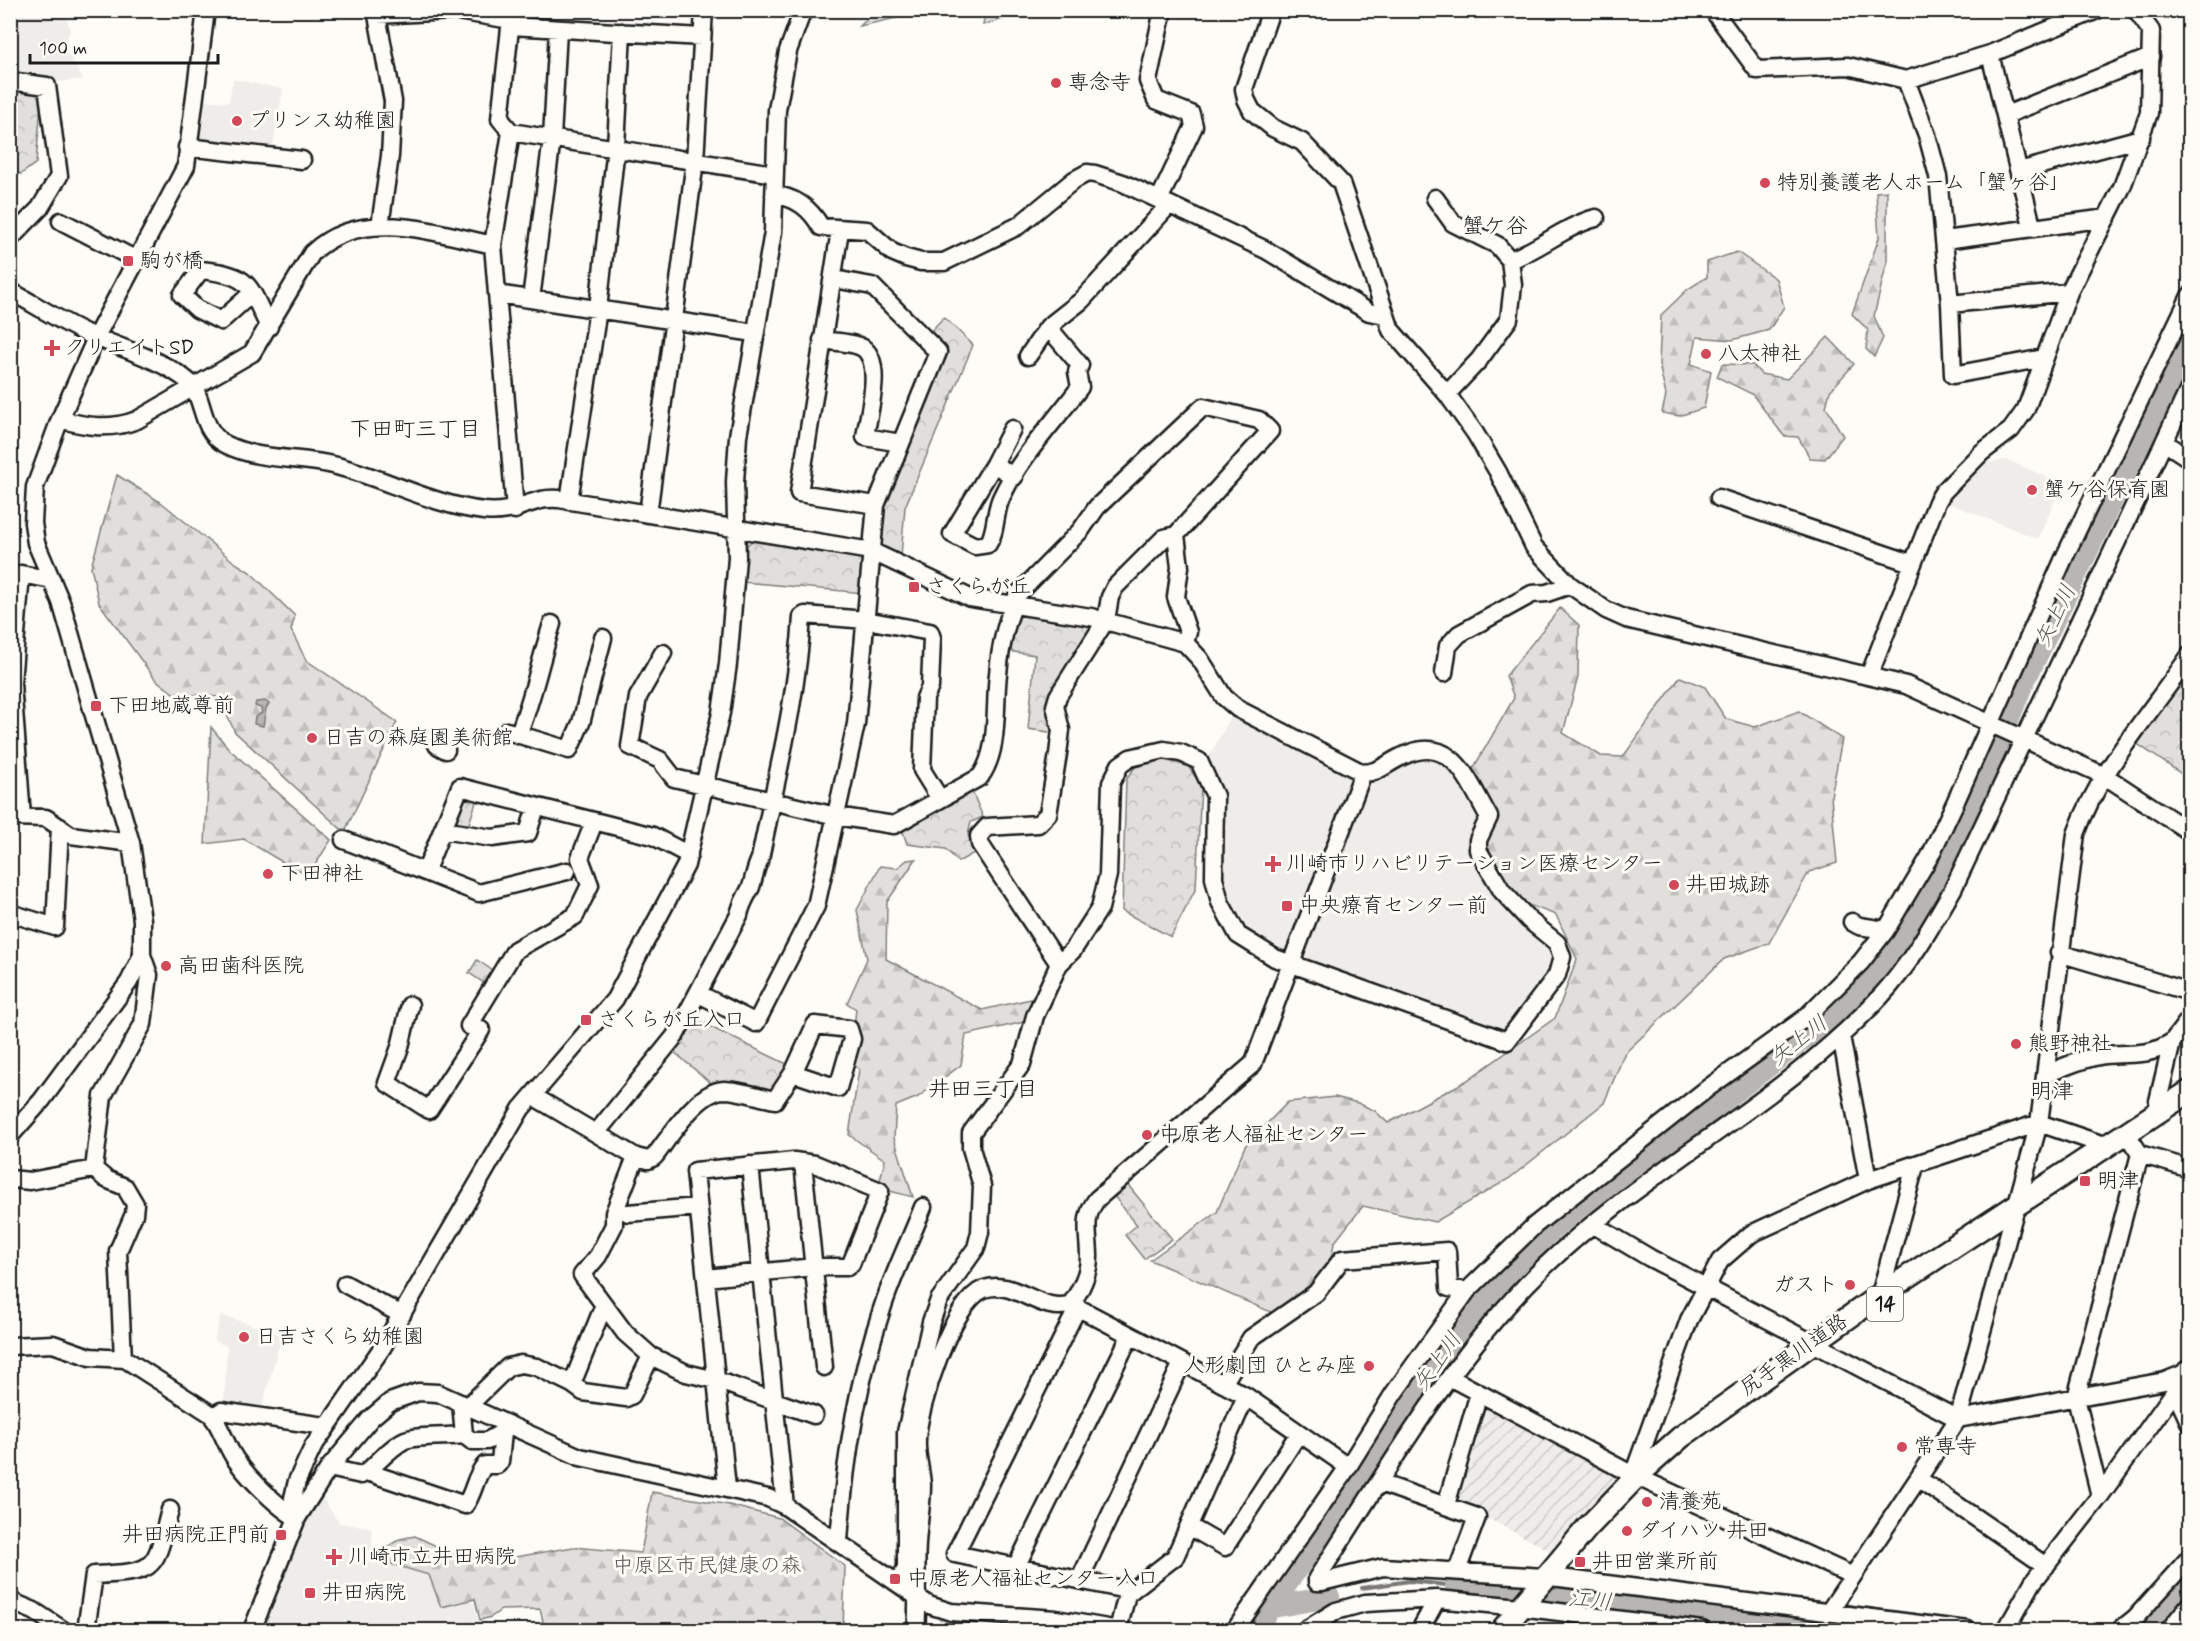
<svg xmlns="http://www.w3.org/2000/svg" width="2200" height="1641" font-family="Mynerve,'Klee One',sans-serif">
<defs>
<pattern id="industrial-furrows" width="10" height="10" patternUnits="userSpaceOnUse" patternTransform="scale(1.5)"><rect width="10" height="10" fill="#eeede9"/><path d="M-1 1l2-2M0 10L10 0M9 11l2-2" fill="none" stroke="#cccbc7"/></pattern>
<pattern id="forest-firs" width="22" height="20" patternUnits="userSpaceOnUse" patternTransform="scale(1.5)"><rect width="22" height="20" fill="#e0dfdb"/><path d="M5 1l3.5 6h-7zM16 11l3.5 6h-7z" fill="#c0bfbb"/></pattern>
<pattern id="cemetery-stones" width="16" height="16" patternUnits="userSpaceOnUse" patternTransform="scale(1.5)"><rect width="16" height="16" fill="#e0dfdb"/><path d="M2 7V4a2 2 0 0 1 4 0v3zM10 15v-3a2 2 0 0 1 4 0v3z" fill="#c0bfbb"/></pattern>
<pattern id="park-crowns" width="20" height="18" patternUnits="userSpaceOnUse" patternTransform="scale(1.5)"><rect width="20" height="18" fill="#e0dfdb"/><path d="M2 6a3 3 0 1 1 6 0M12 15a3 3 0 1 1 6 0" fill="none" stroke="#c0bfbb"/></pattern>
<pattern id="water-ripples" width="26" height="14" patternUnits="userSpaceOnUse" patternTransform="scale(1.5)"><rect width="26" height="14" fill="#b7b6b2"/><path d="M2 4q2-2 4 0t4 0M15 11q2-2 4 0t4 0" fill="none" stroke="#9d9c98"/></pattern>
</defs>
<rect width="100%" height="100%" fill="#fdfcf7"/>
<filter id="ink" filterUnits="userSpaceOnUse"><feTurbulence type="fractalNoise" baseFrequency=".0167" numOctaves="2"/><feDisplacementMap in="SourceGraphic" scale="12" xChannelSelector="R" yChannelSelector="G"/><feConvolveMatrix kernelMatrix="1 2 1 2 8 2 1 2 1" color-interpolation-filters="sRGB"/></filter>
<g filter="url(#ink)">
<path fill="#eeede9" d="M11,11H65L70,31L64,47L83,79L55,82L11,77Z
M233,79L283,89L272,152L194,144L201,100L229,102Z
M2007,460L2062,484L2038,539L1946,502L1979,463Z
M1232,715L1349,773L1353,783L1291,949L1280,954L1241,928L1220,886L1219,788L1215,773L1206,762Z
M1415,757H1445L1485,817L1475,837L1552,945L1556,968L1512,1026L1502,1030L1489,1028L1305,961L1303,953L1363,791L1401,763Z
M221,1315L282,1335L260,1414L224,1407L227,1346L214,1341Z
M320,1494L339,1523L371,1527L373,1549L387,1562L431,1570L474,1604L480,1630H259L303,1523Z"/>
<path fill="url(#industrial-furrows)" d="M1480,1402L1625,1479L1598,1508L1577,1519L1553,1552L1452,1500Z"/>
<path fill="url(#forest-firs)" stroke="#7e7e7c" stroke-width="1.5" d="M1887,191V262L1874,316L1883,338L1874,357L1866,349L1868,330L1852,314L1879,238L1876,192Z
M1737,252L1776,279L1784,307L1769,330L1732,340L1697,337L1691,364L1711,371L1704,408L1679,416L1662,413L1666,395L1659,365L1661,315L1688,289L1707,277V262Z
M1828,337L1854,364L1830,391L1826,407L1843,436L1825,459L1810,458L1798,437L1784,436L1752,394L1717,377L1722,364L1753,365L1761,374L1787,379Z
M117,475L162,503L234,562L250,572L295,616L291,630L306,660L397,722L346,829H341L235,732L218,697L173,693L155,679L99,603L91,567Z
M1560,608L1579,625L1578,677L1563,733L1601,756L1623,757L1680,677L1705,687L1726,719L1755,727L1799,711L1842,739L1831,797L1837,863L1809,872L1769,943L1724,959L1625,1053L1604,1103L1510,1178L1435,1222L1363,1206L1334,1243L1328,1277L1273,1313L1150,1260L1217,1212L1245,1146L1288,1102L1335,1097L1358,1103L1375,1111L1388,1123L1466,1081L1555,1018L1577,959L1556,915L1518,901L1483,845L1495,822L1470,774L1514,698L1506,676Z
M211,727L229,749L331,840L310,873L294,869L244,839L205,844Z
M916,859L887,902L886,959L982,1010L1035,998L1024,1022L966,1035L961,1065L918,1097L896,1106L894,1138L913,1197L878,1188L885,1160L849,1135L859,1069L850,1063L856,1009L847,1003L867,959L857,910L880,866L897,868L907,860Z
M652,1492L729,1505L779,1518L845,1566L843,1630H536L543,1621L540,1609L501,1610L491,1617L480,1620L475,1599L441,1607L429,1575L391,1564L387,1547L400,1539L415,1536L475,1564L573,1547L641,1553Z"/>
<path fill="url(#cemetery-stones)" stroke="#7e7e7c" stroke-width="1.5" d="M985,11V10L1014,11L1013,16L983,25Z"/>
<path fill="url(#park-crowns)" stroke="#7e7e7c" stroke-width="1.5" d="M875,11H906V16L860,26Z
M11,90L42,93L36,163L21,174L11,169Z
M944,317L973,345L905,507L901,556L880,544L883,502L946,352L928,334Z
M752,541L863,559L864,593L743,582L747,545Z
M1021,611L1092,622L1096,630L1051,699L1056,733L1028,729L1035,655L1007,651L1016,614Z
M2189,662V779L2136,743Z
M1160,759L1188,766L1201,785L1196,888L1171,937L1122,911L1126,780L1135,767Z
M971,789L983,817L971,822L968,835L976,852L958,862L946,849L907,844L902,829Z
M462,791L478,796L467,830L452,829Z
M477,960L495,972L487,985L469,973Z
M692,1018L791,1066L770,1094L714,1086L672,1050Z
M1128,1185L1172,1239L1144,1259L1125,1235L1137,1225L1113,1195Z"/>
<path fill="url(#water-ripples)" stroke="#797876" stroke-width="1.5" d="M256,702L265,701L269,704L266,708L263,726L254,724L255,717L262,713L261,708L255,706Z"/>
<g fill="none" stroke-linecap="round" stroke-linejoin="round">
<path stroke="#797876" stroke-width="4" d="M2179,684L2190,678
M1362,1588L1409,1581L1456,1586"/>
<path stroke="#b7b6b2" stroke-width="22" d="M1456,1586L1787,1625L1853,1630
M1273,1607L1329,1597
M1255,1630L1460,1330L1518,1265L1549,1232L1584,1203L1697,1121L1824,1023L1858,992L1916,918L1971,812L2021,688L2190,339
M2144,1630L2156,1621L2190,1584"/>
<defs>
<path id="minor" d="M376,10L393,101L390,156L380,226
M451,10L511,20
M512,10L500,119L511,132L774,174
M1271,10L1244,89L1246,99L1252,111L1273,128L1302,142L1341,183L1391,330L1447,394L1475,433L1498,472L1534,547L1570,585L1606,610L1626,619L1906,685L2105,776L2190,832
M1719,10L1715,13L1757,70L1848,66L1906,80L1990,54L2097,10
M377,15L451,11
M511,26L702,37
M1990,54L2032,226
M1906,80L1927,135L1938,176L1950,304L1953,375L2044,358
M10,81L47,86L59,176L40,208L10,239
M2006,115L2151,57
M511,132L493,245L515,510
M187,147L302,160
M2019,171L2141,138
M774,195C796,197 810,208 821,227L867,230L892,252L906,258L921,262H944L1018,226L1074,180L1087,173L1095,174L1123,183L1266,250L1369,312L1385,315
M1435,198L1453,223L1497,245L1510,260L1513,285L1509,319L1479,360L1447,394
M1159,200L1194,126L1191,114L1156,100L1148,81L1163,10
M61,221L137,260
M840,230L799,493L876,505
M1945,240L2107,218
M1510,260C1540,249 1565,226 1596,218
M10,291C36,305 60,321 86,333C117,347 164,360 189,382C205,396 199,430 225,444C260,462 300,456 337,466C386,479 433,505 484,511C517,515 531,496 559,499L871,551L970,598L1091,617L1185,643L1200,659L1224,697L1238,709L1363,773C1379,773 1387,763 1401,757C1452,731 1468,781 1489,817L1478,840V850L1502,891L1529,920L1557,943L1562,957L1557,975L1507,1041L1275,958L1238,935L1220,902L1214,878L1215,796L1199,761L1181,753L1164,750L1130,758L1120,765L1111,783L1108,875L1100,908L1073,950L1059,964L1035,1016L1022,1064L971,1133V1148L982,1186L980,1232L976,1248L939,1300L931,1322L906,1432V1567L899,1584
M252,293L221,321L197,309L182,295L201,270C252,275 248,285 269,327
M497,294L755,333
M531,299L552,138L558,30
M1950,304L2069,292
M822,340C833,342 854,342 863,348C884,363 868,415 865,437L901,443
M1028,356L1048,327L1081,301L1169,205
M60,419C86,427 111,430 137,420L252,353L312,253C361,206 436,233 493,245
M2164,442L2190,459
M994,464L1012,429
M1014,477L994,464L952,534L975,546L988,544C997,531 994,511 1002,496C1021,455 1054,423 1080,387L1077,372L1080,365L1048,327
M1719,498L1911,563
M569,501L598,309L616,147L622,32
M648,514L695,161L704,10
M1176,535L1180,567L1176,597L1188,632L1185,643
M663,653L638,697L630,746L660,760L674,778L836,816L894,825L980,777C1000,750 994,707 998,674C1000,648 1007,618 1018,594L1081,530L1097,507L1203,407L1259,420L1270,431L1176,535L1164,538L1115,587L1110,597L1106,620L1058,696L1055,706L1061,730L1058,754L1048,814L1038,824L987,827L979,836L980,844L1059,964
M1444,673L1448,646L1459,634L1532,594L1547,593L1570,585
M1869,676L1937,502L1943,492L1981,453L2011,430L2026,409L2069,292L2122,187L2149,113L2151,31L2136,10
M507,731L569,750L581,723L603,638
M518,735C533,699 540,661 552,624
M437,745L446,750
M12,817L46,818L71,835L131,843
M22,817L12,683L21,574L52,580
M442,830L492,838L528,833L536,807
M344,840L479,893L567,871
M426,870L460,787L653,836L689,855
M10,913L55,927L60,827
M1852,922L1859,926L1886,930
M2059,953L2190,992
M699,994L756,1023L816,906L856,724L876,505L938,352L872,286L834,279
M410,1005L400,1047L387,1083L429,1110L481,1030
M469,1026L515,950L575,916L590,885L580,858L594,822
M1841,1036L1868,1180
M2047,1074C2065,1066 2084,1058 2104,1055C2132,1052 2146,1058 2172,1042
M533,1096L636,1157L648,1160L654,1157C670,1137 697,1091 724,1090C740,1090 759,1097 775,1100L793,1073L815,1025L849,1029L852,1039L838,1088L793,1073
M2159,1111L2158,1101L2172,1042L2190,1018
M597,1132L675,1036L739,915C741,904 746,897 751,887C754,878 755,869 760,859C776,779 797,699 802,617L805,615L866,620L930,632L932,638L930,687L925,698L922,770L940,799
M10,1136L42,1100L129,982L142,955V920L131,843L61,602L36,543L33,523L35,487L60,419L99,331L186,166L206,10
M2132,1142L2140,1154L2190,1169
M636,1157L614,1213V1225L598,1256L582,1275L625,1333L651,1356L686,1373L716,1380L814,1415
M803,1163L824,1367
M750,1165L785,1506
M94,1169L103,1096L143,1024L149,975L142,955
M10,1179L30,1181L94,1169L106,1179L125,1187L135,1204L134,1214L118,1251L123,1359
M628,1213L698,1207
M1594,1225L1650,1258L1958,1419L2165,1381L2190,1371
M706,1278L814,1267H847L851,1264L880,1191L815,1164L794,1161L695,1171L727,1488
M345,1284L402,1315
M1880,1295L1915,1166
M1071,1304L1246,1396L1348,1467
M1077,1309L955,1554L1131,1591
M10,1346L53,1344L90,1357L125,1359L211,1414C220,1426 224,1439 231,1452C241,1471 278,1508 297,1518
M1451,1378L1633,1475L1851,1575
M572,1384L604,1305
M1223,1384L1251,1338L1316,1293L1342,1259L1447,1251L1449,1288L1467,1291
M2175,1391L2190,1424
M461,1403L464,1435L472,1441H487L503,1432
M468,1406L508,1367L521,1364L537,1367L572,1384L583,1392L626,1398L632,1395L651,1356
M214,1419L221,1411L325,1426
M329,1468L361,1475L367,1472L465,1505C475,1492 474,1477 485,1465H497L500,1462L504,1423
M367,1472C378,1462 390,1448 403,1441C413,1435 450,1437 464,1435
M1633,1475L1689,1320L1720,1261L1751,1234L1868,1180L2039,1123L2107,1146
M1919,1479L2046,1566
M1380,1483L1477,1517L1457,1571
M2100,1496L2076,1398L2140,1154
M1446,1505L1479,1393
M297,1518L293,1498L297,1481L313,1447L382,1348L521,1109L615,999L686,865L721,713L728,664L737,558L735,482L738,436L773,232L777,110L788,51L803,10
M1190,1527L1225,1547L1299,1433
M839,1542C844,1464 857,1384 882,1309C893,1274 910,1241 923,1207
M1016,1567L1130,1336
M1080,1579L1182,1363
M10,1601L34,1611L63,1630
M1828,1613L1958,1419L2039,1123L2076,834C2100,768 2151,713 2190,655
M86,1630L94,1575C159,1572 154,1570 170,1510
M252,1630L297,1518L329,1468L371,1418L390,1402L418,1392L438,1393L580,1457L768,1498L785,1506L929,1605L951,1612L1056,1619L1119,1630
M916,1630C919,1602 915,1573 917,1544C918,1524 922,1505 922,1485C921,1469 916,1455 917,1440C918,1407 952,1301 984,1289C1015,1278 1041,1315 1071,1304C1080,1291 1089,1273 1089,1257C1089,1234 1082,1218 1097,1199L1253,1064L1363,773
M1118,1630L1127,1594L1175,1557L1246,1396
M1235,1630L1348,1467L1394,1393L1467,1291L1535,1225L1708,1088L1805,1018L1861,962L1886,930L1930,856L1955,803L2065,556L2190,296
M1305,1630L1336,1611L1365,1603L1437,1599L1520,1607L1702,1630
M1420,1630L1437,1599
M1967,1630L1560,1578L1383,1567L1322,1582H1317V1578C1387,1472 1452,1356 1544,1267C1648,1167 1783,1102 1881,996C1910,965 1932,925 1953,889L2190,387
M2006,1630L2033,1582L2100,1496L2175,1391L2186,1370
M2120,1630L2135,1618L2190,1557
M2169,1630L2190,1604"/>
<path id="major" d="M1502,1630L1587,1528L1637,1476L1681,1437L1880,1295L2190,1091"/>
</defs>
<use href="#minor" stroke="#1c1c1c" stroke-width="21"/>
<use href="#major" stroke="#1c1c1c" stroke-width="26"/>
<use href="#minor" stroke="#fdfcf7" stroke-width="16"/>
<use href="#major" stroke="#fdfcf7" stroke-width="21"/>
</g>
</g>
<g fill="#d1495b" stroke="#fdfcf7" stroke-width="2">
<circle cx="1056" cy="83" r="6"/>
<circle cx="237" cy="121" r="6"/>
<circle cx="1765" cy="183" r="6"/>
<rect x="122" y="255" width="12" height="12" rx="3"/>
<path d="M49 339h6v6h6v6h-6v6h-6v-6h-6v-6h6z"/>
<circle cx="1706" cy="354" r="6"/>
<circle cx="2032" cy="490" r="6"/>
<rect x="908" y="581" width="12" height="12" rx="3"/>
<rect x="90" y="700" width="12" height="12" rx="3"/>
<circle cx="312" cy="738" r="6"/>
<path d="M1270 855h6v6h6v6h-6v6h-6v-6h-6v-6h6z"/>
<circle cx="268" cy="874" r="6"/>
<circle cx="1674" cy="885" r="6"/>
<rect x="1281" y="900" width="12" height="12" rx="3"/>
<circle cx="166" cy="966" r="6"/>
<rect x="580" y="1014" width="12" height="12" rx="3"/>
<circle cx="2016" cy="1044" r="6"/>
<circle cx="1147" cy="1135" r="6"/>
<rect x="2079" y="1175" width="12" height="12" rx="3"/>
<circle cx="1850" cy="1285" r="6"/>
<circle cx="244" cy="1337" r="6"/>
<circle cx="1369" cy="1366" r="6"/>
<circle cx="1902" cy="1447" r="6"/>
<circle cx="1647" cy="1502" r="6"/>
<circle cx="1627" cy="1531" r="6"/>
<rect x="275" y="1529" width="12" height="12" rx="3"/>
<path d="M331 1548h6v6h6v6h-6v6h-6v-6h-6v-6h6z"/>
<rect x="1574" y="1556" width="12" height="12" rx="3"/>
<rect x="889" y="1573" width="12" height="12" rx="3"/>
<rect x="304" y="1587" width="12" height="12" rx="3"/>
</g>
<g text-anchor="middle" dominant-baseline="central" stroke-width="6" stroke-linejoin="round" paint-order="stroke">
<rect fill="#fdfcf7" stroke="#605f5e" stroke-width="1.5" x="1867" y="1287" width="36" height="34" rx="4.5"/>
<g font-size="20" font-weight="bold" fill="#1c1c1c">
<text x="1885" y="1304">14</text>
</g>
<g font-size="21" fill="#1c1c1c" stroke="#fdfcf7" text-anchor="start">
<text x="1068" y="83">専念寺</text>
<text x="249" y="121">プリンス幼稚園</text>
<text x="1777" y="183">特別養護老人ホーム「蟹ヶ谷」</text>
<text x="140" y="261">駒が橋</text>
<text x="64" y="348">クリエイトSD</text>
<text x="1718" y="354">八太神社</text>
<text x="2044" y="490">蟹ケ谷保育園</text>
<text x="926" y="587">さくらが丘</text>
<text x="108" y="706">下田地蔵尊前</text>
<text x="324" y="738">日吉の森庭園美術館</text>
<text x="1286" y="864">川崎市リハビリテーション医療センター</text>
<text x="280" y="874">下田神社</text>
<text x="1686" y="885">井田城跡</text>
<text x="1299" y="906">中央療育センター前</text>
<text x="178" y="966">高田歯科医院</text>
<text x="598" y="1020">さくらが丘入口</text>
<text x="2028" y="1044">熊野神社</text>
<text x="1159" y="1135">中原老人福祉センター</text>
<text x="2097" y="1181">明津</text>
<text x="1838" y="1285" text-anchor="end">ガスト</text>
<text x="256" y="1337">日吉さくら幼稚園</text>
<text x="1357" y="1366" text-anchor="end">人形劇団 ひとみ座</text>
<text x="1914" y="1447">常専寺</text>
<text x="1659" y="1502">清養苑</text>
<text x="1639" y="1531">ダイハツ 井田</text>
<text x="269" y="1535" text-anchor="end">井田病院正門前</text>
<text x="348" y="1557">川崎市立井田病院</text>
<text x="1592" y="1562">井田営業所前</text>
<text x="907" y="1579">中原老人福祉センター入口</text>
<text x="322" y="1593">井田病院</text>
</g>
<g font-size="21" fill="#1c1c1c" stroke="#fdfcf7">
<text transform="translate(1794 1355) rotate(-35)">尻手黒川道路</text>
</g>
<g font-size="21" fill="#575655" stroke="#fdfcf7">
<text x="707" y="1566">中原区市民健康の森</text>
</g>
<g font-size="22" fill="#1c1c1c" stroke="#fdfcf7">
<text x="1495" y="227">蟹ケ谷</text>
<text x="415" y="430">下田町三丁目</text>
<text x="983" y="1090">井田三丁目</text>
<text x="2052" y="1092">明津</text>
</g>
<g font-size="22" font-style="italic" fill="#5a5a58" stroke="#fdfcf7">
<text transform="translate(2056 616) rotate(-64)">矢上川</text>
<text transform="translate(1799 1041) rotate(-38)">矢上川</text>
<text transform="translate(1438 1362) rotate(-55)">矢上川</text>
<text transform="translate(1590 1601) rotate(6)">江川</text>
</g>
</g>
<rect width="2200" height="1641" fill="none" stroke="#fdfcf7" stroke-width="36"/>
<rect x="18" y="18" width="2164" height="1605" fill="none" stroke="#1c1c1c" stroke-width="2" filter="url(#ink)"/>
<path d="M30 54v9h188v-9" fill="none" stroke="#1c1c1c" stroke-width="3"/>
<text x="39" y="54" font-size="18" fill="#1c1c1c" stroke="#fdfcf7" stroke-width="4.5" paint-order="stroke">100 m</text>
</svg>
